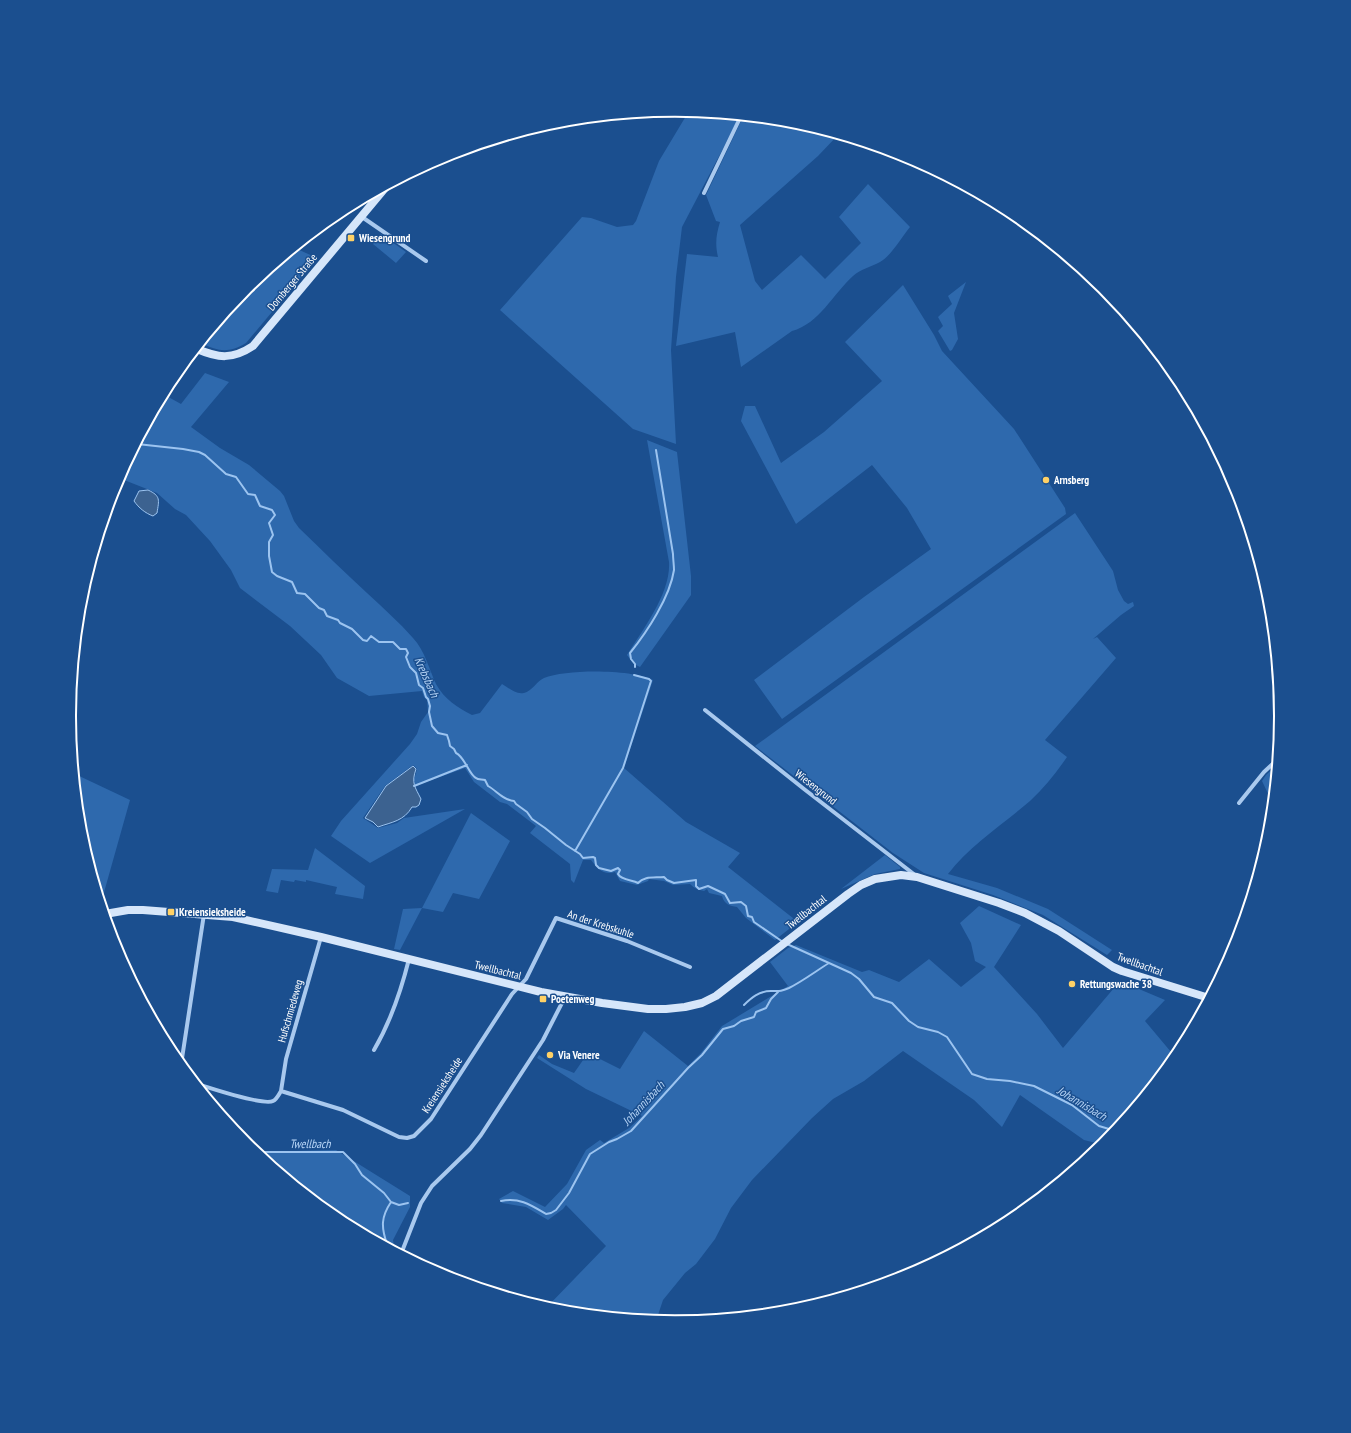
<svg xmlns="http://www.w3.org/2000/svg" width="1351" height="1433" font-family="'PT Sans Narrow',sans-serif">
<rect width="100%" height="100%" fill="#1b4f8f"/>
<path fill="#2e69ad" d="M689,111L740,116L682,227L676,277L671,350L676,444L633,429L500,310L582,217L591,218L617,227L633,225L636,221L659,161Z
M743,117L794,122L838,135L818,156L740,225L755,281L762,290L801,255L825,279L861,243L839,217L868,184L910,227C902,237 890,257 880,262C871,267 861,269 853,276C833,294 819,324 792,331L741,367L735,332L676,346L687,254L718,257C715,244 716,235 720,222L716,221L706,195Z
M381,234L406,252L396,263L373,244Z
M295,248L317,258L246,343C229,353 219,352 201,343L247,287Z
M966,282L954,313L958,339L952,350L950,351L938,331L943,326L938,317L952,304L948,296Z
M903,285L934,335L942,351L1014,429L1065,508L1066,514L782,719L754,680L864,597L931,549L907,508L872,465L796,524L741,421L745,406H755L781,463L824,432L882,381L845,342Z
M205,373L229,382L191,427L220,448L249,465L280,491L284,496L294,521L299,528C322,550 344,572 367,593C383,608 399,622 413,638C425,651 429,669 436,684C444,699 458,708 472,715L480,713L502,684C509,688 516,695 524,693C532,691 537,681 544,678C566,669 631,669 653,680L624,768L686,822L740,853L728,867L798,922L775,940L746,918L737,907C730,906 724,904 722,896L709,893L707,889L704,891C698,890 694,888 690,884L673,885L664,881L649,879L648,881L637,885L620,881L615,872C604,876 597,868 591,860H583L574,883L571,880L570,864L530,833L536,826L507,804L500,802L474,782L465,768L415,786L414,780L417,769L413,765L385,786L363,818L378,828L397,823L404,818L465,809L370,863L331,836L341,821L410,744L417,734L421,722L428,712L427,700L424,697L422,691L369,696L337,678L321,655L290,626L240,588L231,570L210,541L186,515L175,509L157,493L119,478L163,394L181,404Z
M647,440L677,452L691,576V595L640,667L634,664L627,655C643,629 671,593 669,562Z
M1075,513L1113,571L1118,590L1124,601L1128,604L1133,602L1134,606L1121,615L1093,639L1097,637L1116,658L1045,740L1067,757C1056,773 1044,788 1030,801C1002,825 970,845 948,874L997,888L1048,909L1112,950L1107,955L1043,915L993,895L924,873L893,853L755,746Z
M1277,765L1273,804L1262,781L1266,775Z
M75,774L130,800L101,903L81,835Z
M471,813L510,841L479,899L453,893L443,912L422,908L400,950L394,949L403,909L422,908Z
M315,848L365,886L363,899L335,894L337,887L306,880V882L295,880L294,882L281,880L278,893L266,891L272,869L308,870Z
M885,855L900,867V869L875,874L841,889Z
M979,906L1021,925L994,967L1037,1014L1063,1048L1120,981L1165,1000L1145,1021L1171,1052L1198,1017L1199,1018L1180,1054L1104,1145L1084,1140L1020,1095L1002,1127L974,1100L903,1051L864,1081L833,1099L812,1118L752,1180L731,1208L715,1239L696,1264L685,1273L663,1300L656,1321L557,1311L546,1308L606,1246L566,1205L563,1209L548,1220L526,1207L502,1203L499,1199L513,1191L545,1207L567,1184L586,1150L600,1140L604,1143L629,1128L642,1116L586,1089L537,1058L539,1055L552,1064L574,1073L588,1053L620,1069L644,1031L688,1066L701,1053L722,1026L788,986L770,962L788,948L796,945L862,972L869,970L899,982L929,959L961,987L986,967L975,961L971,943L960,923Z
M336,1150L410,1196V1207L393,1240L395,1251L338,1221L254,1152Z"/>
<path fill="#3c6290" stroke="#9cc4f0" d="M148,490C161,496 159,500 157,513L153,516C145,513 139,508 134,501L139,491Z
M413,766L416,769C411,783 415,787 421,799L419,805L416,807H412C404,821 392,822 378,827L373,822L365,818L386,786Z"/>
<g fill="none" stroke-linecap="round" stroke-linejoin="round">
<path stroke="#9cc4f0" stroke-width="2" d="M137,444L183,449L199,452L205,455L226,474L236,477L248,494L255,495L260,506L272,510L275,515L269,523L273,535L269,542V556L272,572L277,576L292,582L297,593L305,594L319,608L324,610L327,616L338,620L340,623L352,629L363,640L367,641L371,636L379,642H393L400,649H406L408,653L406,657L410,667L416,673L419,685L423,688L426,697L428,699L430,706L429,712L432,726L438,733L447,735L449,741L450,746L454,749L456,753C465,757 469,775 476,778C478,780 482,779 485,780L488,786C497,791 503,800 514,801L516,804L527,812L532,819L545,828L566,845L580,854L583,858L593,857L595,858L596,865L599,868L611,871L618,868L620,870L618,874C621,880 632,880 638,883C644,876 654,878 664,877L667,880L674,883L696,880V886L699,889L708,886L725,894L730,903L741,902L746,906L748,916L752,917L754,922L783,942
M635,667V664L631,659L630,653C647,632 670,597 674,570C674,565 673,559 673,554L656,450
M414,786L467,765
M575,851L623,768L651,681L649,679L634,675
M787,944L829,963
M744,1005C751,998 759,991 771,991C779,991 780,992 789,988C803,981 816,971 829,963L851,973L859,979L874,997L892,1003L909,1021L918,1027L938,1032L947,1037L972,1074L987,1079L1010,1081L1034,1086L1072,1105L1099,1126L1109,1129L1119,1128
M255,1152H343L355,1164L362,1175L384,1193L391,1202
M501,1201C519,1197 531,1205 546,1214L551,1213L556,1210L569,1193L590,1154L609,1142L617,1139L631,1131L688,1068L702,1055L723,1029L734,1026L741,1021L754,1017L756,1012L766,1008L771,999L778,992
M391,1202L399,1205L408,1203
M387,1244C381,1227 381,1217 391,1202"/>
<path stroke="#a9c9ee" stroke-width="4" d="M704,193L741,116
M362,217L426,261
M705,710L804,789L915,875
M1239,803L1264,772L1278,759
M374,1050C391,1021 401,991 409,959
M181,1065L204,914
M197,1084C210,1088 263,1106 273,1101C277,1099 279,1094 281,1091L343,1110L399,1137L407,1138L414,1136L431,1119L512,994L526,979L556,918L627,941L690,967
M281,1091L286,1059L321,937
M401,1254L421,1203L432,1186L470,1149L481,1135L543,1040L565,997"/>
<path stroke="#d6e6fa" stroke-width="8" d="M197,349C218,358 232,360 253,346L386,187
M105,914L128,910H143L233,917L321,937L541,992L602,1003L648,1009H666L685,1007L702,1003L716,996L848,894L861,885L875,879L901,875L917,877L999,903L1025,913L1059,931L1113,967L1122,971L1209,998"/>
</g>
<g fill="#ffd166" stroke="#1b4f8f" stroke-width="1.5">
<rect x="347" y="234" width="8" height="8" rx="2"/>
<circle cx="1046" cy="480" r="4"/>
<rect x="167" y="908" width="8" height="8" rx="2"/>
<circle cx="1072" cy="984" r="4"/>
<rect x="539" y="995" width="8" height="8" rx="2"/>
<circle cx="550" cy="1055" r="4"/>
</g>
<g text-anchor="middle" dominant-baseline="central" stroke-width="3" stroke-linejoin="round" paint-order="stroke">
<g font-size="11" font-weight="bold" fill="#fff" stroke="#1b4f8f" text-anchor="start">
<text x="359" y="238">Wiesengrund</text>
<text x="1054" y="480">Arnsberg</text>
<text x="179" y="912">Kreiensieksheide</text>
<text x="1080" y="984">Rettungswache 38</text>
<text x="551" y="999">Poetenweg</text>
<text x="558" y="1055">Via Venere</text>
</g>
<g font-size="11" fill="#fff" stroke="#1b4f8f">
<text transform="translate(292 282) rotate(-50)">Dornberger Straße</text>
<text transform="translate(816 787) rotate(38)">Wiesengrund</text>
<text transform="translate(806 912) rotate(-38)">Twellbachtal</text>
<text transform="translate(601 924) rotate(18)">An der Krebskuhle</text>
<text transform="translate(1140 964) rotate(20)">Twellbachtal</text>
<text transform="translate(498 970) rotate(14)">Twellbachtal</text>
<text transform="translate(290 1011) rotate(-74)">Hufschmiedeweg</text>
<text transform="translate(442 1085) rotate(-57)">Kreiensieksheide</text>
</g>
<g font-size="12" font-style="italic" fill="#b5d3f5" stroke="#1b4f8f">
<text transform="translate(427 677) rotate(66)">Krebsbach</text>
<text transform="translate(643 1103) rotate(-47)">Johannisbach</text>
<text transform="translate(1082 1103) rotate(31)">Johannisbach</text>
<text x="310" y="1143">Twellbach</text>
</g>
</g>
<path d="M0 0H1351V1433H0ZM76 716a599 599 0 1 1 1198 0a599 599 0 1 1-1198 0Z" fill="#1b4f8f" fill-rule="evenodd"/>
<path fill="none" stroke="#fff" stroke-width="2" d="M76 716a599 599 0 1 1 1198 0a599 599 0 1 1-1198 0Z"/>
</svg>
